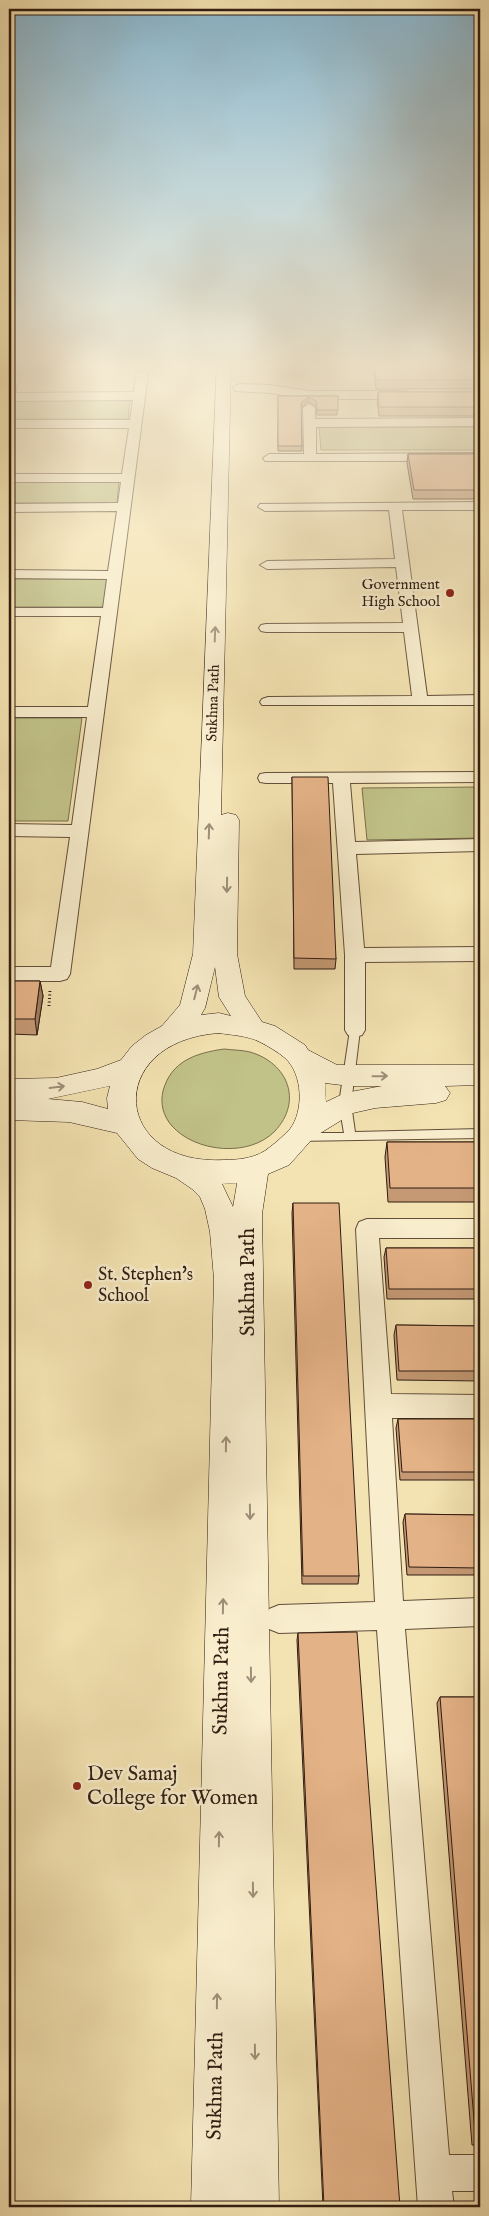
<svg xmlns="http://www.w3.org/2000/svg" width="489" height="2216" font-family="'IM FELL English',serif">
<rect width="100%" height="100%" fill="#f4e3b2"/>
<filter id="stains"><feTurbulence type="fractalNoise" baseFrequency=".004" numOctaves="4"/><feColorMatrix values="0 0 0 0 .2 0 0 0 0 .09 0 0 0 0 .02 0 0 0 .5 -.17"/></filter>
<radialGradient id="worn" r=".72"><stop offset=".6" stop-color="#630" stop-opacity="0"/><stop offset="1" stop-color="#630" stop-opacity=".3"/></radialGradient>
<path fill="#c1c288" stroke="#796f4c" d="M130,399L128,419H12L17,400Z
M319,427H480V450H321Z
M119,479L117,503H9V480Z
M9,579H107L104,607H9Z
M9,718H82L68,821H9Z
M480,787V838L367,840L362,788Z
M224,1049C232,1050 242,1050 250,1052C288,1063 303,1101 275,1131C249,1158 195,1152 172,1126C163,1116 160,1103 163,1091C171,1061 196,1053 224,1049Z"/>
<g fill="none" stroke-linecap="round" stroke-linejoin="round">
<defs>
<path id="service" d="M305,363H445L442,365Z
M355,1026L360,1030L351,1104L355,1132L480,1129V1138L296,1141L294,1138L296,1135L300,1133H344L339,1104L350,1030Z"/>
<path id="minor" d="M142,371L148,374L70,974L67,979L60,981H9V967H51L70,837L9,836V824L72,825L87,717H9V707H88L101,616H9V608H103L107,579L9,578V570L108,571L117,511L9,512V504L118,503L121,482H9V474H122L129,428H9V420H130L133,400L9,401V374L14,372L20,375L15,393L134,392L136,374Z
M239,384L270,385L309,391H405L411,395L405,399H309L270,393L235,391L233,388Z
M309,404L315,408V419L480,418V426L316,427V454L480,453V461H265L263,458L269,454H304L303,408Z
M480,502V510H402L427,696L480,695V705H262L260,702L262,699L268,697L412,696L404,632H266L261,631L259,628L261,625L266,624L403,623L396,567L267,569L260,565L267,561L395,559L389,510L265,511L258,507L260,504Z
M480,772V782L350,783L355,842L480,839V851L356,854L364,948L480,947V961L365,962V1030L362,1035L355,1037L348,1035L345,1030V955L333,783H266L260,782L258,778L260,774L266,773Z
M367,1219H480V1238H379L391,1394L480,1395V1418H392L403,1601L480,1598V1626L405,1629L449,2155H480V2191H452L454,2207H418L377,1630L279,1633L269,1629L265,1619L269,1609L279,1605L375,1602L356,1229L359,1222Z"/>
<path id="secondary" d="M217,363H231L221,815L228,813L236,815L239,820L237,954L245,996L262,1022L275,1026L305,1045L308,1050L337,1065H480V1085L445,1086L450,1093L446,1100L436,1103L375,1108L353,1113L314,1137L289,1165L268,1174L262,1214L279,2207H191L214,1279L210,1232L205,1209L200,1197L192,1189L176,1178L152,1168L138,1159L117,1133L69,1122L9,1120V1079L56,1078L97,1069L121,1060L132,1046L146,1035L162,1026L180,1005L193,954ZM215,967L219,997L231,1016L219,1013L201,1015L205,1008ZM219,1033C232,1035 249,1036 260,1042C268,1046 278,1052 285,1058C303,1074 304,1111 290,1129C284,1135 277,1142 270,1147C258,1158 239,1160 224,1160C111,1166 104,1041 219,1033ZM325,1083L350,1086H382L345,1093L326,1102ZM110,1086L107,1098L108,1109L82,1102L48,1099ZM237,1183V1184L233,1207L222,1184Z"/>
</defs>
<use href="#service" stroke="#624e39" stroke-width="2"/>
<use href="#minor" stroke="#624e39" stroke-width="2"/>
<use href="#secondary" stroke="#311c11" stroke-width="1"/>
<path stroke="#311c11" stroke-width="3" stroke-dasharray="1 2.5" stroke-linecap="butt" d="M49,1006L50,990"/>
<use href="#service" fill="#f8edcd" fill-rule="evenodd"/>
<use href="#minor" fill="#f8edcd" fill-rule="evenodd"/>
<use href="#secondary" fill="#f8edcd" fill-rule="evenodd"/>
</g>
<path fill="#c49974" stroke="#311c11" d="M374,364L480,365V389H376L374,373Z
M378,392H480V416H379L377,401Z
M278,396H338L337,415H317L316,406L308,402L301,408L302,451H278Z
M408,454H480V499H413L407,463Z
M292,777L336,959L335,969H294Z
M9,981H40L43,996L37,1035L9,1034Z
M387,1142H480V1202H388L385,1157Z
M293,1203L359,1576L358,1584H302L292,1213Z
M386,1248H480V1299H387L384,1257Z
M396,1325L480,1326V1381L397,1380L394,1335Z
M398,1419H480V1480H400L396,1428Z
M405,1514L480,1515V1575H407L403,1522Z
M298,1633L400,2207H323L297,1640Z
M440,1697H480V2145H472L437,1703Z"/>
<path fill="#a07d5e" stroke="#311c11" d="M308,397V402L301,408V403Z
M40,981L43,996L37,1035L35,1019Z"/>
<path fill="#e4b287" stroke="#311c11" d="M374,364L480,365V380H376Z
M378,392H480V407H379Z
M278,396H338V410H317L316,401L308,397L301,403L302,446H278Z
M408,454H480V490H414Z
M292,777H328L336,959L294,958Z
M9,981H40L35,1019H9Z
M387,1142H480V1188H390Z
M293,1203H339L359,1576H303Z
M386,1248H480V1289H389Z
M396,1325L480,1326V1371H399Z
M398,1419H480V1472H402Z
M405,1514L480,1515V1568L409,1567Z
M357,1632L400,2207H324L298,1633Z
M440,1697H480V2145H476Z"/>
<defs><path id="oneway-shaft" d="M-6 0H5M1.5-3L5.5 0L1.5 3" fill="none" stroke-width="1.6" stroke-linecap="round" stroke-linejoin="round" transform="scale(1.25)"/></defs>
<g stroke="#9e8f78">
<use href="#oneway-shaft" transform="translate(215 634) rotate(-88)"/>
<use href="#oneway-shaft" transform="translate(209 831) rotate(-88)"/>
<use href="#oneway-shaft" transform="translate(227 885) rotate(91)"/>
<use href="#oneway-shaft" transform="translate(196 992) rotate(-76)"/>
<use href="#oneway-shaft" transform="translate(380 1076) rotate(-1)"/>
<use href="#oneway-shaft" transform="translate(57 1087) rotate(-7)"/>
<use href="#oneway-shaft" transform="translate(226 1444) rotate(-89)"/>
<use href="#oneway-shaft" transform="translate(250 1512) rotate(89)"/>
<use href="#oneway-shaft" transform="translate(223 1606) rotate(-89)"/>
<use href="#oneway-shaft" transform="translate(251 1675) rotate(89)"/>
<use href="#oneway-shaft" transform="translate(219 1839) rotate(-89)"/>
<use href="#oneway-shaft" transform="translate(253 1890) rotate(89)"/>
<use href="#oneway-shaft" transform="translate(217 2001) rotate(-89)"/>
<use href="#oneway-shaft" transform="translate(255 2052) rotate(89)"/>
</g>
<linearGradient id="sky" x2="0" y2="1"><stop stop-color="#89b8d1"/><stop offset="0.54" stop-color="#faf2dc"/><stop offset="1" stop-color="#faf2dc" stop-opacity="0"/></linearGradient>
<rect width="489" height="674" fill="url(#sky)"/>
<g fill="#8f2418" stroke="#f8edcd" stroke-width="2">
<circle cx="450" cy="593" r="5"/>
<circle cx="88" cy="1285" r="5"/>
<circle cx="77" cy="1786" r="5"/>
</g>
<g text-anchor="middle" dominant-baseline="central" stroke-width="5" stroke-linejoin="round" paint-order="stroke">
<g font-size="15" fill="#311c11" stroke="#f8edcd" text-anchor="end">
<text x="440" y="584">Government<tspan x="440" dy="17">High School</tspan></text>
</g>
<g font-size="15" fill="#311c11" stroke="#f8edcd">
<text transform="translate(213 703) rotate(-88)">Sukhna Path</text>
</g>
<g font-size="18" fill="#311c11" stroke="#f8edcd" text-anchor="start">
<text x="98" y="1275">St. Stephen's<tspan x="98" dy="21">School</tspan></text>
</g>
<g font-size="21" fill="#311c11" stroke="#f8edcd">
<text transform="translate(248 1282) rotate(-90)">Sukhna Path</text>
<text transform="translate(222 1681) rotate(-89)">Sukhna Path</text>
<text transform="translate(216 2086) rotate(-89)">Sukhna Path</text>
</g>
<g font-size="21" fill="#311c11" stroke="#f8edcd" text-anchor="start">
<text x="87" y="1774">Dev Samaj<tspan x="87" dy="24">College for Women</tspan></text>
</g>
</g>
<rect width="489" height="2216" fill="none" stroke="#f4e3b2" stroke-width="30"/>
<rect x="10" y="10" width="469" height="2196" fill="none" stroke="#311c11" stroke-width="2.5"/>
<rect x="15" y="15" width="459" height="2186" fill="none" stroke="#311c11"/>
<rect width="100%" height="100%" filter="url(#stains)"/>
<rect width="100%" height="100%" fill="url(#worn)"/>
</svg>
